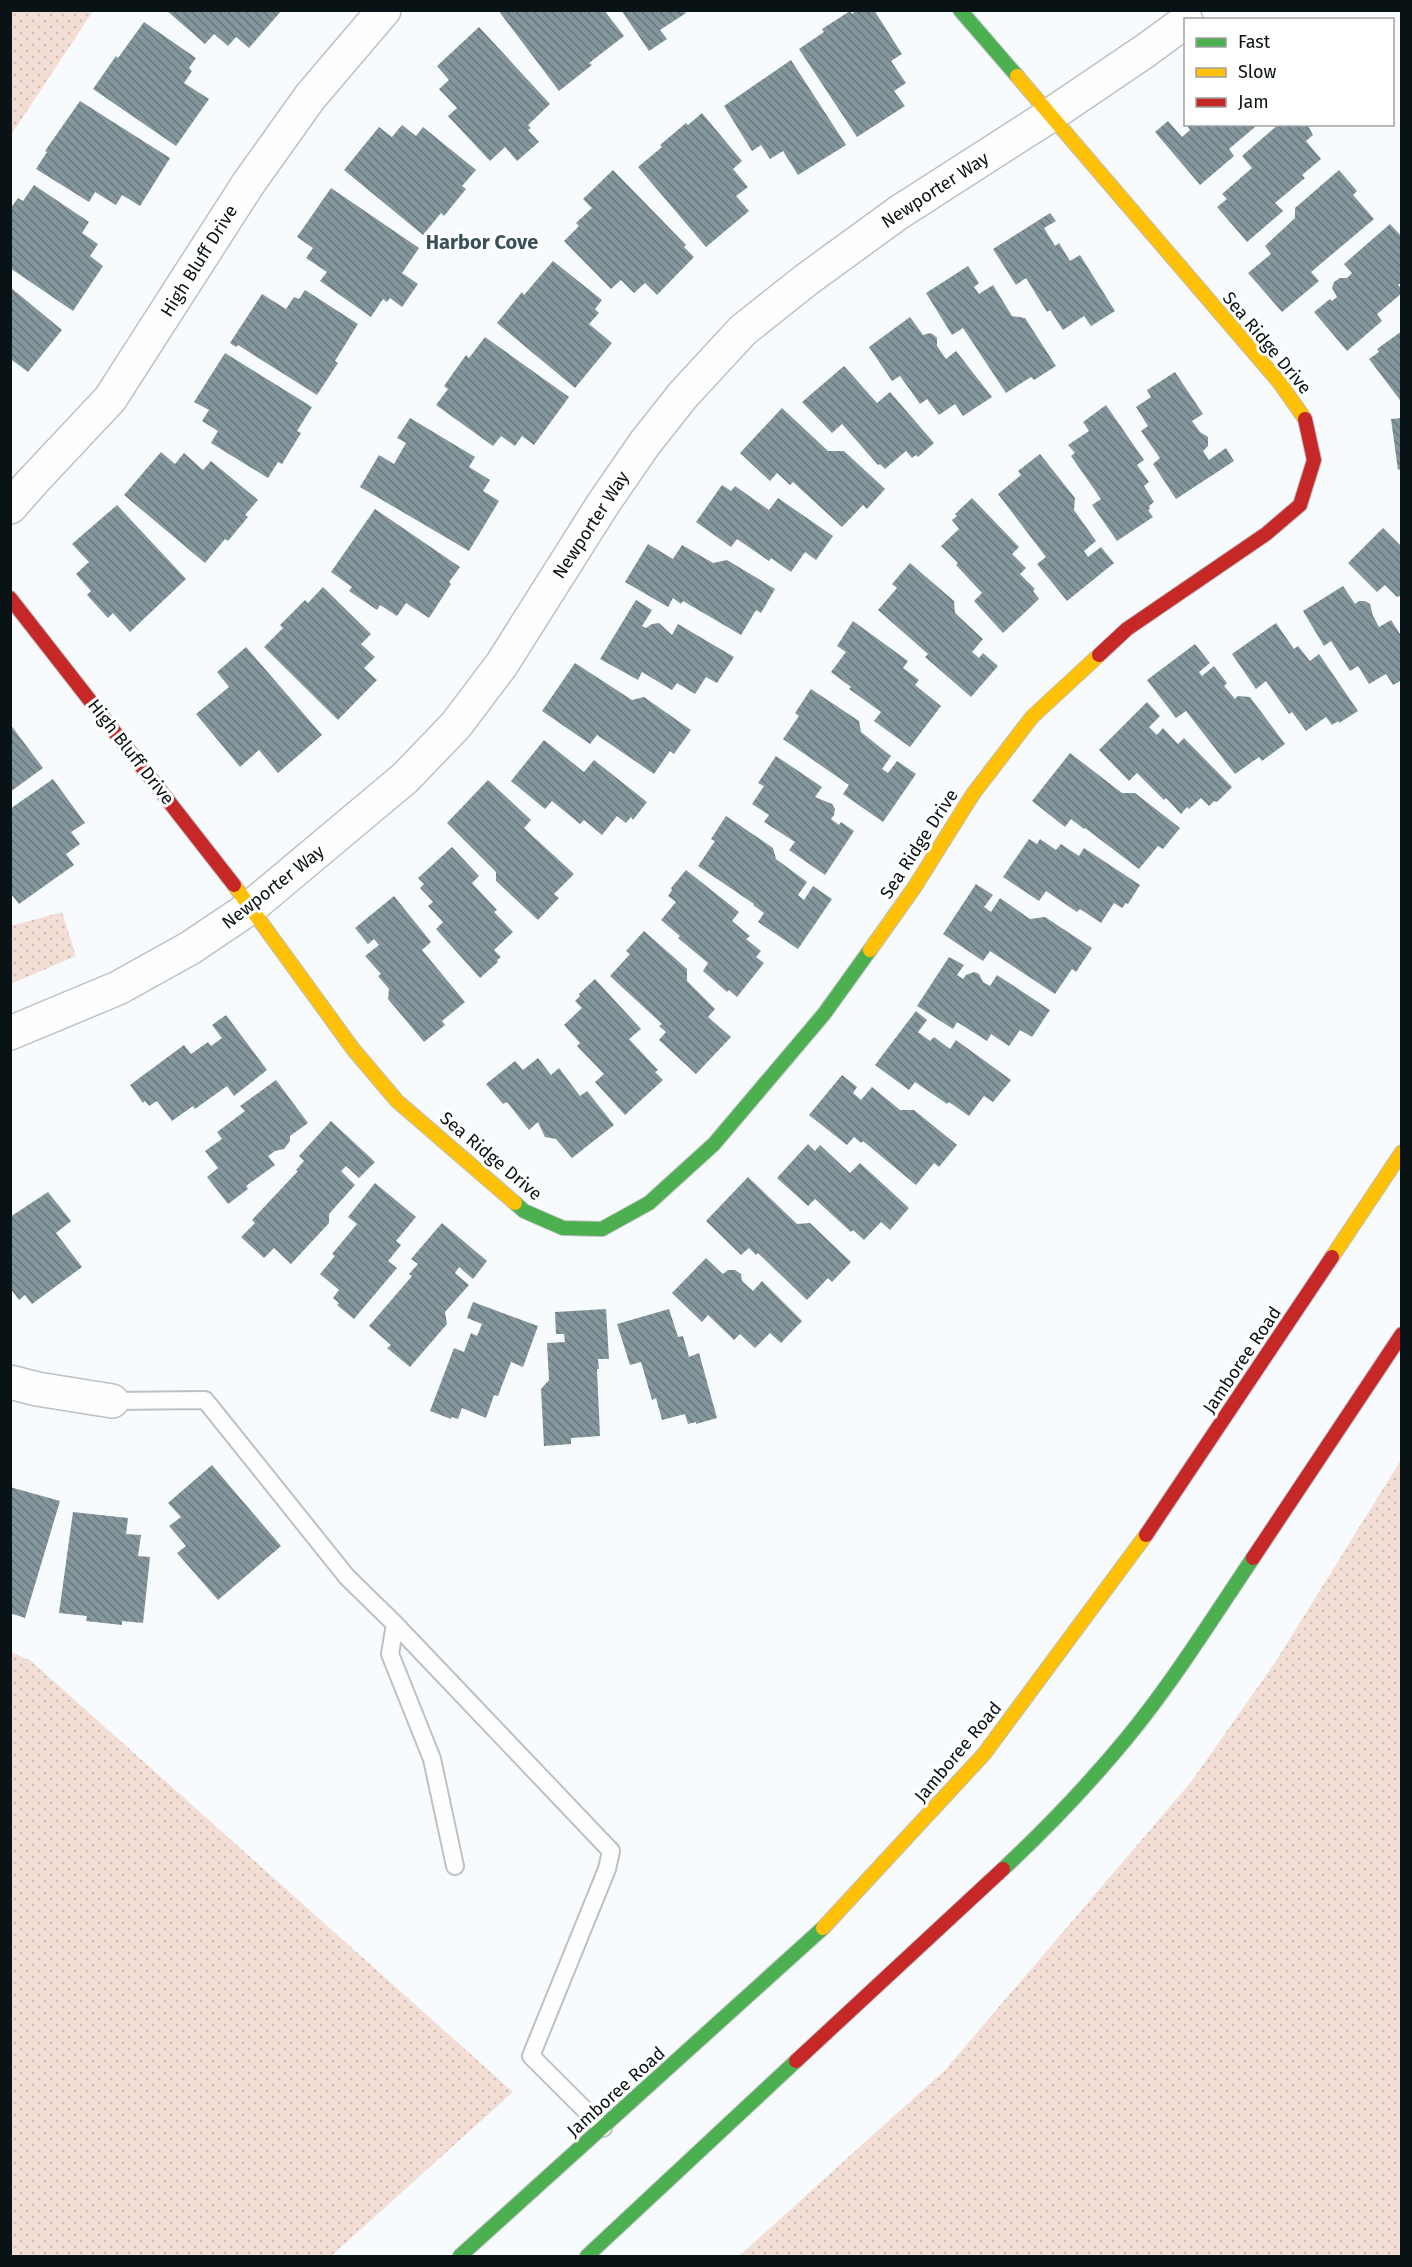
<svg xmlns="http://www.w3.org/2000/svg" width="1412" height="2267" font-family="'Fira Sans',sans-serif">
<defs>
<pattern id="grass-dots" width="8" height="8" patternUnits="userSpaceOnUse" patternTransform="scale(1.5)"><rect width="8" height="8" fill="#f2ded5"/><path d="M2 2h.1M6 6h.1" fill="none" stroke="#cebdb6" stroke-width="1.8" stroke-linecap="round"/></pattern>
<pattern id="building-back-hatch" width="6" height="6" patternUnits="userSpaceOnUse" patternTransform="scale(1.5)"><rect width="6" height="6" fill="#85979c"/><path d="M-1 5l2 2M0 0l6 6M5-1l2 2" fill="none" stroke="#6b7a7e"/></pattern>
</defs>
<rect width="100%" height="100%" fill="#f8fbfd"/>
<path fill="url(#grass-dots)" d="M11,10L93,11L11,135L10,11Z
M62,912L76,956L11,984V926Z
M1401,1460V2256H739L945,2070L1191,1782L1276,1661Z
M11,1652L31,1661L513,2092L331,2256H11Z"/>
<path fill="url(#building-back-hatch)" d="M166,10H282L249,48L236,37L228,46L214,34L205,44Z
M498,10H604L624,36L589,63L592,65L559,91Z
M621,10H684L686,13L660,30L667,39L649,51Z
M857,10H874L902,54L891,61L906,83L894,91L905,106L857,137L799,49L824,32L822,29L850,11L852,14Z
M144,22L196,58L189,68L192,71L184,83L209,99L176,146L93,89L116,56L118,58Z
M479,27L550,104L528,125L531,128L528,130L539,142L517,161L505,147L490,161L448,116L457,108L439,89L449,80L437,66Z
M791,60L846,145L798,175L783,151L770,159L761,145L752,151L724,106Z
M80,101L170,158L140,206L122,195L116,205L95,192L89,202L36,169L47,152L45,151Z
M702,113L742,161L733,169L748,187L736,196L749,211L706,247L638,167L662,147L660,145L686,123L688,125Z
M1168,121L1182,137L1190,130L1186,124H1254L1255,127L1229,149L1234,156L1200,185L1155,132Z
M1279,124H1307L1313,135L1306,141L1321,159L1302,175L1305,178L1275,203L1283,211L1247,242L1217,207L1227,199L1222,194L1252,168L1242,156Z
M402,125L416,136L423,127L476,170L462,186L466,189L444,216L441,213L423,235L344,170L379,127L392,137Z
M613,170L686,245L684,247L694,257L657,295L645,283L634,293L621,280L611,289L564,241L579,226L576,223L592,208L583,199Z
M1339,170L1357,191L1353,195L1374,219L1311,272L1319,281L1282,312L1248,273L1271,254L1265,246L1295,218V208Z
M34,185L89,222L82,233L98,244L90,256L103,266L73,311L10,268V209L18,198L23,201Z
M331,188L419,248L402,273L418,284L402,307L390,298L387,302L383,299L371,317L320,281L327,272L306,258L313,248L297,237Z
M1050,213L1056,221L1044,228L1055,246L1059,243L1070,261L1080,255L1115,311L1091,326L1084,316L1063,330L1050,310L1047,312L1026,278L1016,285L993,249Z
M1390,224L1402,237V282L1398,285L1402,289V293L1377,314L1382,321L1347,351L1314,312L1330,299L1332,301L1337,297L1332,288L1334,282L1340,278H1347L1352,273L1344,264Z
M553,261L602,300L595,309L599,313L589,324L612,343L575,388L497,323L522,292L524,295Z
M968,266L979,283L974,287L979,294L993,285L1012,316L1025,318L1056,366L1034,380L1031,377L1006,393L963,328L952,335L926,293Z
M10,287L62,330L28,372L12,360L10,362Z
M305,290L358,324L335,361L338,363L317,395L238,345L236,347L230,343L262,294L286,309L294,297L299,299Z
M910,317L923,335L930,333L934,335L937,338V346L946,359L956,351L992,397L963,416L955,404L939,415L927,399L920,404L900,376L892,381L869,347Z
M1402,331V399L1400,400L1369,359L1379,352L1377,349Z
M485,337L569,397L534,445L522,436L515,446L501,436L493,446L436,405L448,389L444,386L466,355L469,358Z
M225,353L312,407L297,431L301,433L282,464L278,462L268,478L211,443L218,431L202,421L209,410L194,402Z
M844,366L877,403L890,392L934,443L918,457L916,455L912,458L906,451L885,469L880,464L878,465L842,424L832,433L802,402Z
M1175,372L1203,414L1192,421L1200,432L1208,437V446L1203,451L1209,460L1226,448L1234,461L1176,499L1153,464L1160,458L1141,431L1148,426L1136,407L1151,397L1147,390Z
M1106,405L1144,460L1137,465L1149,482L1144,486L1154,502L1149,506L1150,509L1148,510L1153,517L1117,541L1092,505L1101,499L1071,456L1075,453L1068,445L1089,431L1083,422Z
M782,408L828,451H844L885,489L867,509L863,505L842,527L793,482L790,485L777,473L770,481L740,453Z
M410,418L475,457L469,467L490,480L483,491L499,501L469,551L360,487L379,455L394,464L406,443L397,438Z
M1402,418V469L1398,470L1391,419Z
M161,452L175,464L184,453L203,470L211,461L258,500L245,515L248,517L228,541L225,539L205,563L124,495Z
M1040,454L1075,498L1074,510L1096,541L1084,551L1088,557L1101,547L1114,563L1067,601L1037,564L1046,557L998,494L1021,475L1018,471Z
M722,485L731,491L735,486L769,510L778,498L833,536L816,560L805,552L791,572L771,558L769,561L737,539L731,547L696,522Z
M972,498L1019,547L1012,554L1026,568L1020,574L1035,589L1033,591L1039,599L1003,633L974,601L982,593L956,565L958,563L941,546L959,529L952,520L957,516L955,514Z
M117,505L186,579L130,632L113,613L108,618L87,595L91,591L76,574L89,562L72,544Z
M375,509L460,567L449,582L451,584L429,618L406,603L397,616L380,605L377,610L349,591L352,587L331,572Z
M1383,528L1402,547V598L1399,596L1397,597L1385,585L1377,592L1348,563Z
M648,544L673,559L682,545L713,563L727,560L775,589L761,613L756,610L741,635L683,601L681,604L673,598L668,607L625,582Z
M910,563L954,601L955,613L983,639L972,652L979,658L983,653L998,666L971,697L925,657L928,654L878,610L897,588L892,584Z
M1343,586L1355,604L1359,601H1365L1370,604L1373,616L1379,627L1391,620L1402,637V680L1393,685L1386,674L1369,684L1358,666L1350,671L1331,641L1324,646L1303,611Z
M323,587L371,634L361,644L375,657L364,668L377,680L338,720L264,647L283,628L280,625L305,600L308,603Z
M636,600L652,610L642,626L646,628L652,624L659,623L672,635L678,624L734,657L717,683L706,677L695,694L677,683L672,690L642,672L638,680L600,659Z
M853,621L908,661L903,668L919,680L915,685L941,706L910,747L874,721L881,712L849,689L851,687L831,672L846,652L837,646Z
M1276,623L1294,649L1298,646L1310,661L1319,654L1358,711L1339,723L1338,721L1332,725L1326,717L1306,731L1292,712L1289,714L1266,681L1256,689L1232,654Z
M1195,644L1210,663L1199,672L1202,676L1214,666L1227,683L1224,686L1235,699L1238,696L1250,697L1285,744L1262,761L1259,757L1235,774L1186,711L1176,718L1147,680Z
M246,647L322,735L278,773L259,750L240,767L196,714L229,687L217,672Z
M575,663L632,700L644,697L691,730L674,754L670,751L654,774L597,735L590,744L542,711Z
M811,689L859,721L861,732L891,756L882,769L888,773L897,761L916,774L883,822L843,794L849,785L783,739L799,716L795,713Z
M1147,702L1160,716L1149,727L1157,735L1163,728L1178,744L1184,738L1232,787L1217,802L1214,801L1209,806L1201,798L1189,809L1187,807L1181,814L1166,798L1164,800L1137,773L1129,781L1099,750Z
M10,724L43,768L10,792Z
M544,740L584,772L594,760L647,802L633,820L631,817L626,823L617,816L602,835L584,820L580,824L552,801L545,809L511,781Z
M1070,753L1122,793H1135L1180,828L1163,849L1158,846L1139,869L1085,828L1084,829L1071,819L1065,827L1032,801Z
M776,756L822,787L815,797L832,804L835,809L834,815L831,819L839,825L841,822L854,831L825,875L789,850L795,842L764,822L769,815L752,804L764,786L758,783Z
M53,779L85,823L71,832L80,844L66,854L74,865L19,904L10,893V809Z
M488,780L531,820L524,828L574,874L554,894L559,898L538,920L496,881V872L447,823Z
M726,816L773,848L776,859L807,882L798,895L804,900L813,886L832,899L798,949L758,922L764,913L753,905L754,904L698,866L715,841L711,839Z
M1029,839L1037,844L1040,839L1056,850L1061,844L1079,856L1084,848L1140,885L1128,904L1126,903L1122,908L1114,903L1101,923L1080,909L1077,912L1046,891L1039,901L1003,877Z
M452,847L479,876L472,883L497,910L494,912L513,932L494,950L501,957L497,960L498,962L480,978L436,929L443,922L428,906L433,902L420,888L424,884L418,878Z
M686,870L739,912L732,921L750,936L746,939L761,951L756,957L764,963L737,997L729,990L727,992L703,971L708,963L678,938L680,936L661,920L676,902L668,896L672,890L671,888Z
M976,884L993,895L984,907L991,912L1000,898L1030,919L1045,917L1092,948L1076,972L1072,969L1055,994L990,951L983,961L943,934Z
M394,896L431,942L422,950L465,1002L442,1021L445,1025L424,1042L388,999L389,989L378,976L381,974L365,956L379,945L374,939L368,944L355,928Z
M644,931L687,969V981L715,1009L708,1017L731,1037L696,1074L659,1040L666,1032L659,1026L662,1024L610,976L630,954L626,951Z
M949,957L964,965L957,975L963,979L966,975L974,972L979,974L983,982L990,986L997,975L1050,1010L1032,1037L1020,1030L1009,1046L991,1034L987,1041L957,1022L953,1029L917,1006Z
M595,979L641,1029L629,1039L658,1070L655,1072L663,1080L625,1115L595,1082L604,1074L577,1046L580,1043L564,1025L582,1008L575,1001L580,996L579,994Z
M916,1011L927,1020L918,1032L930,1041L934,1037L950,1049L956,1040L1011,1080L993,1102L984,1096L969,1116L949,1102L947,1104L915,1082L909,1090L875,1065Z
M226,1015L267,1070L234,1096L227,1086L195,1109L193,1106L172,1121L157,1101L149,1106L145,1101L143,1103L130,1085L184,1045L191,1054L208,1042L211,1046L222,1038L212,1025Z
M538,1058L551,1075L559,1068L580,1096L587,1091L614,1125L572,1158L556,1139L545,1137L538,1122L529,1130L507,1102L503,1104L486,1084L515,1061L523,1070Z
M842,1075L857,1087L853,1093L861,1100L872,1087L900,1110H914L957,1145L939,1167L934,1163L916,1185L863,1141L861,1143L854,1137L847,1145L809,1115Z
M276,1080L308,1123L290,1136V1141L284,1149L275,1151L268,1156L275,1165L246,1186L248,1189L228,1204L207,1177L218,1168L205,1151L222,1139L217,1132L245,1111L240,1106Z
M331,1121L375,1162L359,1178L346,1166L341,1171L355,1185L329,1214V1223L291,1264L274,1248L264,1258L241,1237L255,1223L252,1220L298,1171L296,1170L304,1161L299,1156Z
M808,1144L815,1151L820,1145L850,1173L860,1163L909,1208L890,1230L881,1222L864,1240L853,1230L851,1232L815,1199L808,1206L777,1178Z
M748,1177L797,1224L810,1223L851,1262L832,1282L828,1278L807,1300L758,1253L756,1255L749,1248L741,1255L706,1221Z
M375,1183L416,1217L396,1241L401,1245L388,1261L397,1268L354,1319L337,1305L339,1303L333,1298L339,1290L320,1274L335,1256L332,1254L357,1224L348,1217Z
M48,1192L71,1221L56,1233L82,1267L32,1304L25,1295L19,1300L10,1288V1217Z
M442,1223L487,1261L473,1279L459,1267L455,1273L469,1285L445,1312L447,1324L410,1367L387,1348L391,1345L369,1326L412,1276L409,1274L418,1264L411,1259Z
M706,1258L723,1274L728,1270H735L741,1274L742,1281L753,1291L762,1281L802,1321L781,1343L770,1333L755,1348L740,1334L734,1340L708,1315L702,1322L672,1293Z
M473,1302L538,1326L523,1367L511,1362L498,1396L494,1395L486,1418L462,1408L458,1419L452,1417L451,1419L430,1411L454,1348L464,1352L471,1333L477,1336L482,1324L467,1318Z
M606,1309L609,1359H598L599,1369H597L600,1436L571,1438V1444L544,1446L541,1389L549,1380L547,1343L565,1342L564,1334H556L555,1312Z
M669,1309L678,1337L683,1336L689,1357L699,1353L717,1418L696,1424V1422L688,1424L685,1414L662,1420L656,1398L652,1400L641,1362L630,1365L617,1324Z
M212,1465L281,1546L218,1600L177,1553L186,1546L169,1526L181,1517L168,1503Z
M10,1487L60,1501L25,1618L10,1613Z
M73,1512L128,1518L126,1534L141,1535L138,1556L150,1557L143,1623L122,1621V1625L86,1621L87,1616L59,1613Z"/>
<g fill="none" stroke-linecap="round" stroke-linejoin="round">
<defs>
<path id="lane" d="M112,1401L205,1400L347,1577L395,1624L611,1851L607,1869L531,2056L603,2128
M395,1624L390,1654L432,1759L455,1866"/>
<path id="street" d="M10,507L33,481L110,399L248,184L310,97L384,10
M10,1033L118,988L190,948L251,907L405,778L456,725L502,664L603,504L645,443L683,395L743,330L806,280L898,213L1049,116L1145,51L1186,21
M10,1382L37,1389L112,1401"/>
<path id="fast" d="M960,10L1017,76
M515,1203L524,1211L563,1228L602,1229L649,1203L714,1144L824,1014L870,950
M1003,1869C1047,1828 1088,1785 1126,1739C1173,1682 1212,1619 1253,1558
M460,2256L823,1928
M587,2256L796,2061"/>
<path id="slow" d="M1017,76L1279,382L1305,419
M234,885L353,1049L397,1101L515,1203
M870,950L914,888L973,794L1032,717L1099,655
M1332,1257L1402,1152
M823,1928L984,1754L1146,1535"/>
<path id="jam" d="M10,598L234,885
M1099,655L1127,629L1266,534L1300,505L1314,460L1305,419
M1146,1535L1332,1257
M1253,1558L1402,1334
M796,2061L1003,1869"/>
</defs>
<use href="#lane" stroke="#bcc1c4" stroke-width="20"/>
<use href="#street" stroke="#bcc1c4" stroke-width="36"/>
<use href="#fast" stroke="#bcc1c4" stroke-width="16"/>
<use href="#slow" stroke="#bcc1c4" stroke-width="16"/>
<use href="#jam" stroke="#bcc1c4" stroke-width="16"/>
<use href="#lane" stroke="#fefeff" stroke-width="16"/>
<use href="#street" stroke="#fefeff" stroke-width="33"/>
<use href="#fast" stroke="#4caf50" stroke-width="14"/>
<use href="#slow" stroke="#ffc107" stroke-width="14"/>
<use href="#jam" stroke="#c62828" stroke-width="14"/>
</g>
<g text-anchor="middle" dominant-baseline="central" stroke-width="6" stroke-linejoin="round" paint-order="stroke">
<g font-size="18" fill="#091215" stroke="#fff">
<text transform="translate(935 190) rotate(-33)">Newporter Way</text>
<text transform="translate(199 261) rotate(-58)">High Bluff Drive</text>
<text transform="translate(1267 343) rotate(50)">Sea Ridge Drive</text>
<text transform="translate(591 525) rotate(-57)">Newporter Way</text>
<text transform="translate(131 752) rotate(52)">High Bluff Drive</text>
<text transform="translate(919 844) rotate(-57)">Sea Ridge Drive</text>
<text transform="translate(273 887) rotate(-38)">Newporter Way</text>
<text transform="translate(491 1156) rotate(40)">Sea Ridge Drive</text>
<text transform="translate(1242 1360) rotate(-56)">Jamboree Road</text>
<text transform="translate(958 1752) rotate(-50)">Jamboree Road</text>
<text transform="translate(616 2092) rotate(-42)">Jamboree Road</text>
</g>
<g font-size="20" font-weight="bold" fill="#395057" stroke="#fff">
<text x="482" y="242">Harbor Cove</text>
</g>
</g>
<rect width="1412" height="2267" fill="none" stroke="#091215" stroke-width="24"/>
<rect x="1184" y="18" width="210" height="108" fill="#ffffff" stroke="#9da0a1" stroke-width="1.5"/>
<rect x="1196" y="38" width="30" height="9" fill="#4caf50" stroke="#9da0a1" stroke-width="1.5"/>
<text x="1238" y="48" font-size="18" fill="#091215">Fast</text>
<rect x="1196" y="68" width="30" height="9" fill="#ffc107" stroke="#9da0a1" stroke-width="1.5"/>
<text x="1238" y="78" font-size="18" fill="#091215">Slow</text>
<rect x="1196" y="98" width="30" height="9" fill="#c62828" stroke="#9da0a1" stroke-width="1.5"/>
<text x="1238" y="108" font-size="18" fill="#091215">Jam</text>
</svg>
